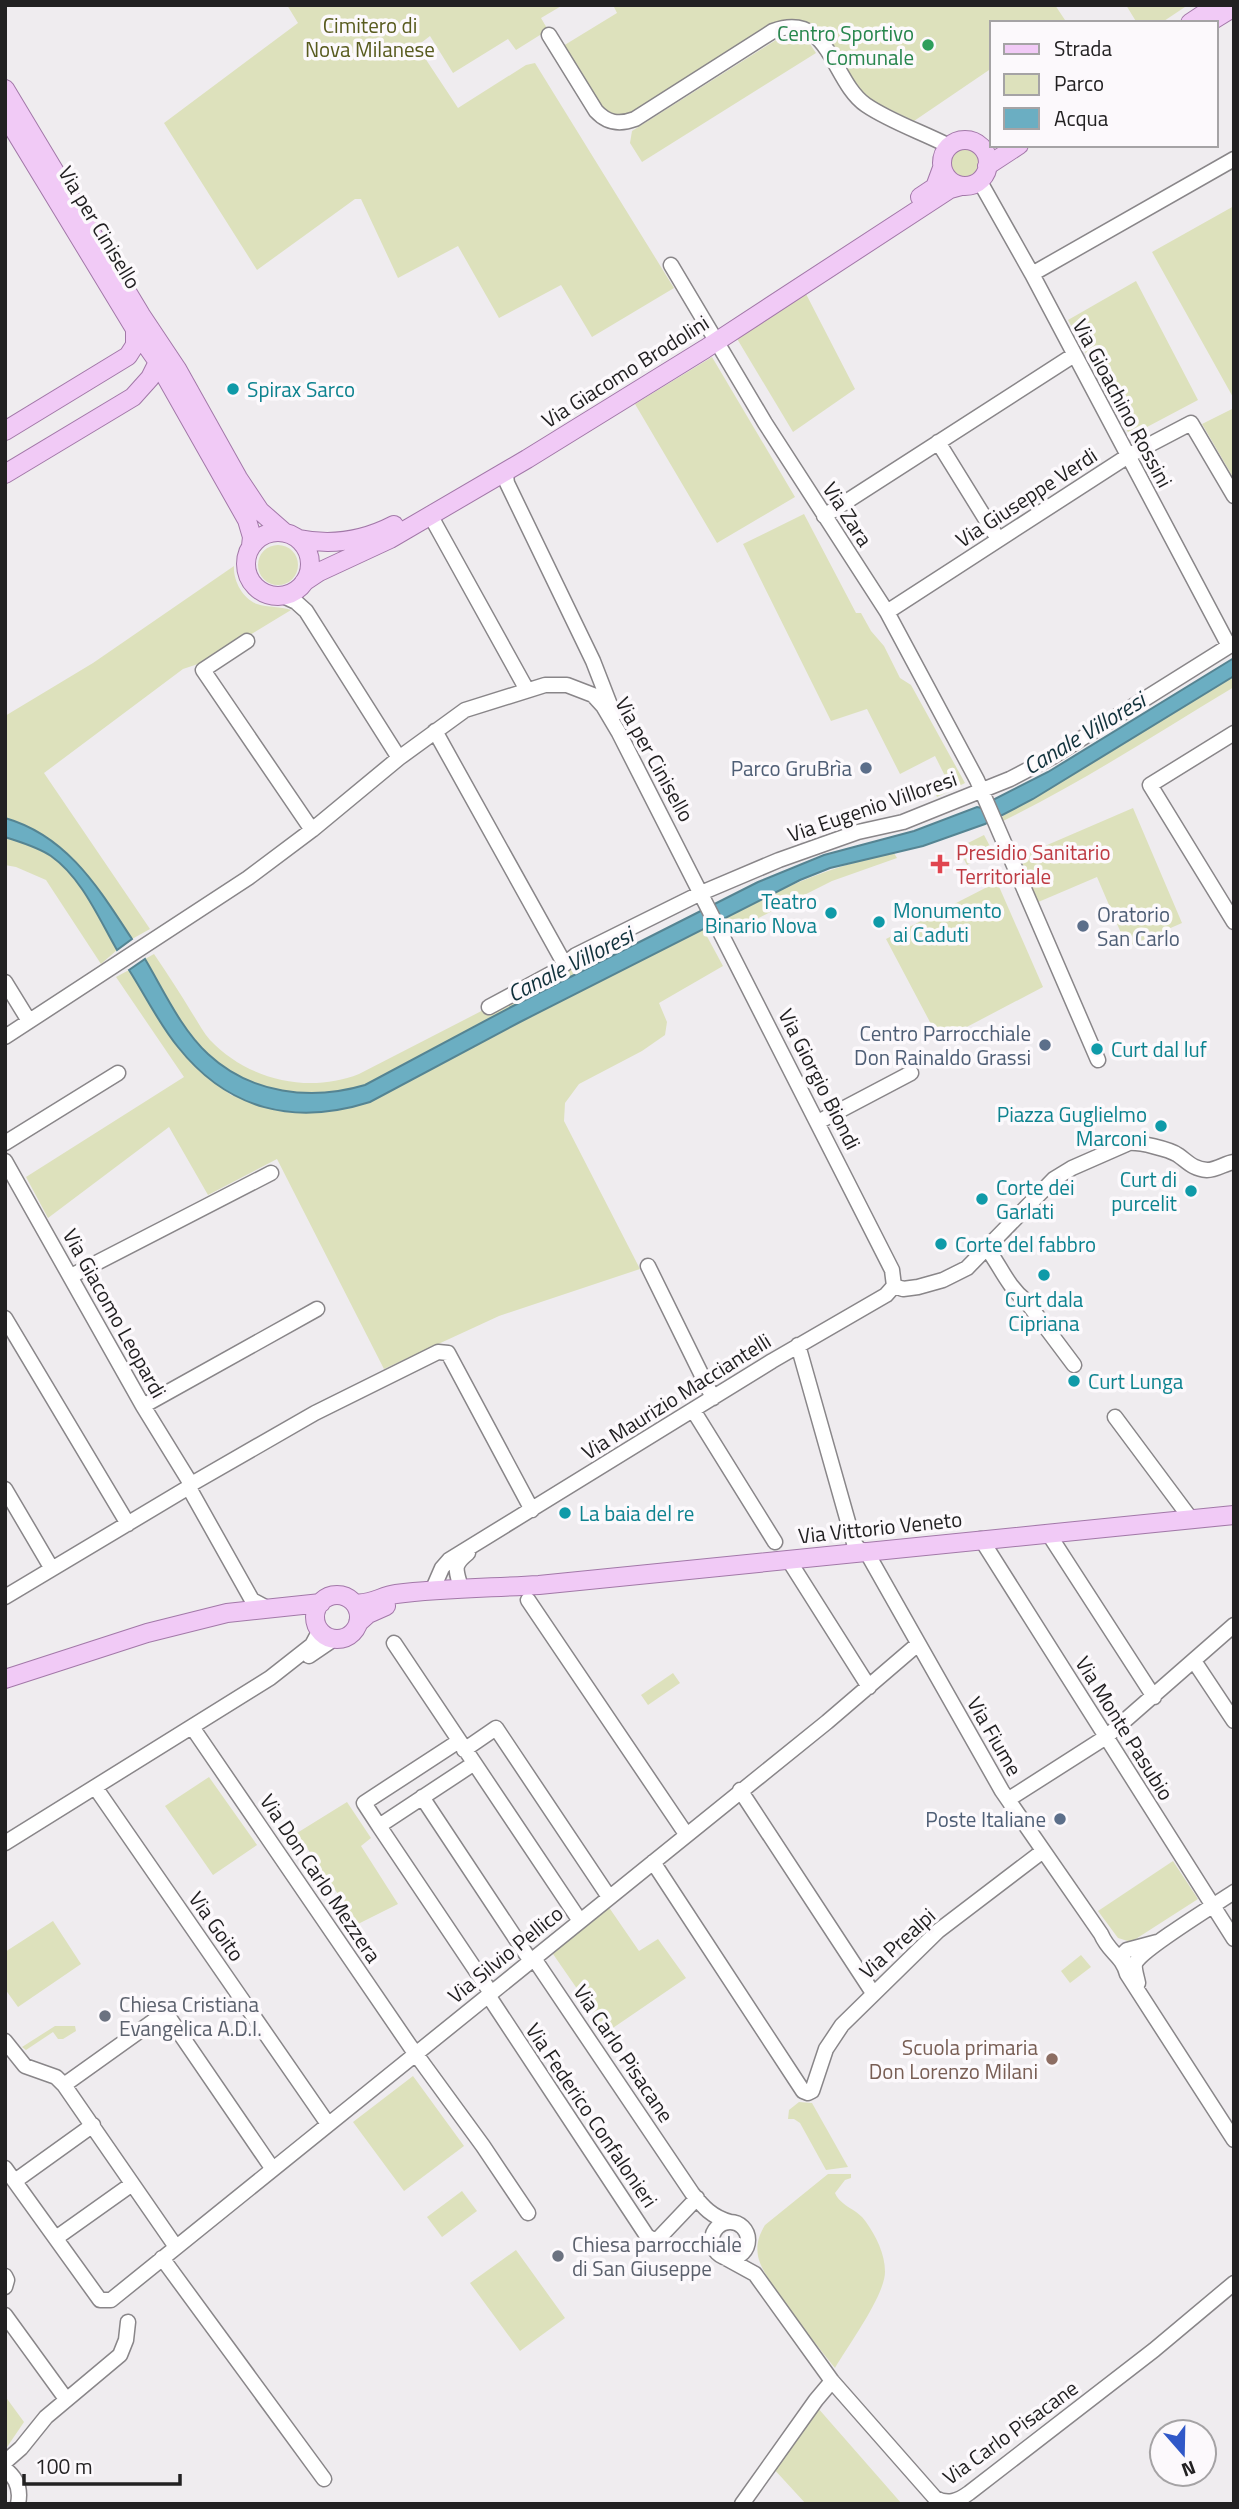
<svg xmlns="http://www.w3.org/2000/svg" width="1239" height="2509" font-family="'Titillium Web',sans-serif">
<rect width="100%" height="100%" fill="#efecef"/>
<path fill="#dde1bc" d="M287,5H563L541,18L548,30L516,50L508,39L453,73L430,36L417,46L458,108L526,65L535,63L674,288L592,337L561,285L499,318L458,246L398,278L361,199H355L257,270L164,123L298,23Z
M613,5H1055L1067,23H992V68L914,121L868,99L861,92C839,58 825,14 776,23L630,115L612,116L601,107L563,46L617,13Z
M1126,5H1188L1161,23H1137Z
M794,36L810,44L816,53L642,162L630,143L632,131L776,40Z
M950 163a15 15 0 1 1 30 0a15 15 0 1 1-30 0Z
M1234,206V399L1152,252Z
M1136,281L1198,400L1130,436L1068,320Z
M805,292L855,389L793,432L736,337Z
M712,357L795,497L717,543L635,404Z
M1234,408V479L1202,424Z
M804,514L856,613H861L871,631L884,646L900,678L911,685L965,783L937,797L934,790L948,782L935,756L900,774L867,709L831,721L743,544Z
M258 565a20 20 0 1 1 40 0a20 20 0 1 1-40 0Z
M234,566C233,581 243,599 257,604C268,608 280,606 291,610L207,661L183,669L44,773L150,929L132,939C99,889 68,835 5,818V716L93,663Z
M1234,676V687C1157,733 1083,782 1003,821L1001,818L1004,815L1076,773Z
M1133,808L1182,923L1127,947L1097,877L1036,903L1017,858Z
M984,835L993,852L967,865L958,848Z
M5,837C20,842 38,847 51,856C82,878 99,919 117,950L101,964L46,880L16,867L5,865Z
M894,853L897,858L832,881L733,931L725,917C781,888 832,865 894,853Z
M997,882L1043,987L940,1041L886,939Z
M703,929L723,966L659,1003L667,1022L665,1035L642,1051L579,1084L565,1103L564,1121L640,1269L499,1316L384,1369L277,1159L208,1195L169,1127L48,1218L26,1177L184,1077L116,977L129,970L176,1045L195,1067L231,1095L283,1112L309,1113L370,1102L520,1022Z
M154,954C167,973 180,993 192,1013C198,1022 203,1032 210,1040C248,1080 308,1094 359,1074L569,966L574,975L365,1085C311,1101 251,1094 208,1054C181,1029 164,991 145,959Z
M673,1673L680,1683L648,1705L641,1695Z
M209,1777L257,1845L213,1875L165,1806Z
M347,1802L371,1838L361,1846L398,1904L358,1924L297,1833Z
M1173,1861L1198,1899L1131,1942L1118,1938L1098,1911Z
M608,1906L639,1951L658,1939L686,1978L607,2032L553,1954Z
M53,1921L81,1964L18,2007L5,1989V1952Z
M1081,1955L1091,1967L1070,1983L1061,1971Z
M55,2026H75L76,2031L63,2039H58L53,2032L26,2050L22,2047Z
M413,2076L464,2146L404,2191L353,2122Z
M799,2102L812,2103L848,2167L826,2170L800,2123L794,2119H788L789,2110Z
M828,2174H851V2178L845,2180L835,2193C841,2207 858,2209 866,2222C876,2236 885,2254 885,2272C885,2295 848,2346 835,2368C817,2345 762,2280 758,2256C756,2244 759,2235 765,2225Z
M462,2191L477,2211L442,2237L427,2217Z
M516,2250L565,2318L520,2351L470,2283Z
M5,2396L24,2422L5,2450Z
M817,2407L902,2504H806L772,2467Z"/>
<path fill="#6baec2" stroke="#558492" stroke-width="2" d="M1234,658V676L1033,799L985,824L923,846L830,868L800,880L520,1022L370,1102C294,1126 228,1110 178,1047C159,1024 145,995 129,970L145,959C164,991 181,1029 208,1054C251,1094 311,1101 365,1085L511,1007L758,882L824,855L914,831L977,807L982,808L983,805L1048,772Z
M5,818C68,836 99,889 132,939L117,950C99,919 82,878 51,856C38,847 20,842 5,837Z"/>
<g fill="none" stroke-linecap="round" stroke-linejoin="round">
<defs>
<path id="minor" d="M549,35L596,111C607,123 619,125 635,119L773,31C830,10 832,82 866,105C891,122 922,132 949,146
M979,180L1032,274L1229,646
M671,265L765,423L887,612L977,780L1098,1060
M1032,274L1234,159
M938,442L998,539
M510,469L506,476L507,483L593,661L614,715
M824,516L1074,355
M434,522L527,690
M281,595L296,602L306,611L399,758
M887,612L1128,456L1191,423L1234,496
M247,641L203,670L312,830
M435,731L564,963
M1234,733L1150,785L1234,922
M5,982L29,1021
M489,1007L556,971L576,955L701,893L779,860L858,832L903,822L1010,779L1052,757L1234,643
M5,1037L248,878L312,830L399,758L465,710L545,685H567L593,695L603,706L619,733L892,1270L894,1286
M818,1122L911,1073
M5,1143L118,1073
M5,1161L143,1406L191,1484
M986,1247C1000,1265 1007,1286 1026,1301L1074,1365
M648,1266L713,1398
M71,1276L271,1173
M894,1286L903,1289L918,1287L943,1280L967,1268L1054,1179L1072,1168L1129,1143C1139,1142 1169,1149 1178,1155C1188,1162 1193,1169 1207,1170C1217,1170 1225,1163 1234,1162
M5,1318L128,1524
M798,1345L854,1543L859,1549L866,1551L1002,1791L1101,1934C1109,1953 1122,1955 1127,1974L1234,2140
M143,1406L317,1309
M693,1410L775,1542
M1115,1417L1191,1519
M5,1489L52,1569
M1048,1533L1154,1697
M981,1539L1234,1939
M788,1559L869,1687
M461,1588C456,1569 452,1566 468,1553
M432,1591L442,1568L449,1560L772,1361L886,1295L894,1286
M5,1597L189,1487
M528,1600L686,1834
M267,1608L252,1600L188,1486L315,1413L438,1352L448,1353L532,1510
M394,1643L580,1921
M309,1656L334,1639
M1194,1661L1234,1721
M192,1727L410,2046L483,2146L528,2213
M459,1741L364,1803L379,1826L473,1764
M464,1750L496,1728L609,1897
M95,1787L328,2124
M740,1790L873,1993
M422,1797L530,1960L537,1963L692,2193C703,2207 712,2217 730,2222
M1009,1799L1106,1737L1234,1625
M379,1826L491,1993
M5,1843L270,1678L312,1645L320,1630
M653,1862L803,2091L808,2093L812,2091L826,2049L842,2025L938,1931L1043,1851
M1123,1960L1124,1953L1127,1950L1157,1942
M1138,1983C1137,1977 1133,1967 1136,1962C1144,1948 1216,1904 1234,1892
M488,1995L647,2236L652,2239H658L697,2198
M5,2041L25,2066L56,2077L64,2085L176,2247
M64,2085L162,2015L168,2016L272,2168
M5,2168L100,2300H111L827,1722L918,1644
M15,2181L93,2125
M712 2240a18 18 0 1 1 36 0a18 18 0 1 1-36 0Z
M56,2238L132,2184
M724,2257L755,2274L832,2381L935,2498C948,2505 958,2501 969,2493L1154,2350L1234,2283
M162,2258L324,2479
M5,2276L7,2280L5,2287
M5,2315L66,2399
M5,2462L21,2448L46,2417L120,2355L126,2340L128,2322
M5,2469C17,2478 21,2490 18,2504
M742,2504L816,2400L832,2381"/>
<path id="major" d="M1190,23L1217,5
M1208,23L1234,7
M5,89L141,315L177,369L238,478L260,511L284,532
M5,115L135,329L158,362L174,378
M942 163a23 23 0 1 1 46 0a23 23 0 1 1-46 0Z
M987,166L1019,145
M920,197L935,187L942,168
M162,370L247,520L252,537L251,546
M5,431L128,356L135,345V329
M5,474L133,397L150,378L158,362
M246 564a32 32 0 1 1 64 0a32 32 0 1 1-64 0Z
M299,539C333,546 363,541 394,525
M304,582L319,572L390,539L527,459L705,349L950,189L961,186
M315 1617a22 22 0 1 1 44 0a22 22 0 1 1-44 0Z
M354,1603C369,1606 381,1596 396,1594C443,1588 491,1588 539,1585L1234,1515
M358,1623L368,1614L386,1606
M5,1679L147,1633L227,1613L321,1603"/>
</defs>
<use href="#minor" stroke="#898689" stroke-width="17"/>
<use href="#major" stroke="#a278a8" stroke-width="20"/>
<use href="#minor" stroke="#fff" stroke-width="14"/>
<use href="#major" stroke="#f1caf6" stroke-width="18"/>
</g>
<circle fill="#2e9e5b" stroke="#fcf9fc" stroke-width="2.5" cx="928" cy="45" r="7"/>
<g fill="#0f9aa8" stroke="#fcf9fc" stroke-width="2.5">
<circle cx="233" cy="389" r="7"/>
<circle cx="831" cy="913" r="7"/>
<circle cx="879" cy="922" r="7"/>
<circle cx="1097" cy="1049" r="7"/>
<circle cx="1161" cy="1126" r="7"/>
<circle cx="1191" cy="1191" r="7"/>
<circle cx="982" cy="1199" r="7"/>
<circle cx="941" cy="1244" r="7"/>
<circle cx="1044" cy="1275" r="7"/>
<circle cx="1074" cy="1381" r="7"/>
<circle cx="565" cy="1513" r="7"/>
</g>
<g fill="#5c6f8a" stroke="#fcf9fc" stroke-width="2.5">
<circle cx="866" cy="768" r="7"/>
<circle cx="1083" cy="926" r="7"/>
<circle cx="1045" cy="1045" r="7"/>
<circle cx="1060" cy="1819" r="7"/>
</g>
<path fill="#e0444e" stroke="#fcf9fc" stroke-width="2.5" d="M936.5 853.5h7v7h7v7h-7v7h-7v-7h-7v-7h7z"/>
<g fill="#6b7280" stroke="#fcf9fc" stroke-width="2.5">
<circle cx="105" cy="2016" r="7"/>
<circle cx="558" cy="2256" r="7"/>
</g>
<circle fill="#8d6e63" stroke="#fcf9fc" stroke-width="2.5" cx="1052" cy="2059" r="7"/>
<g text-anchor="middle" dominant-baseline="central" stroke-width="7" stroke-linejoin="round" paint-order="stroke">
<g font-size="21" fill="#585b1e" stroke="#fcf9fc">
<text x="370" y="25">Cimitero di<tspan x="370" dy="24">Nova Milanese</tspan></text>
</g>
<g font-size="21" fill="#27864d" stroke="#fcf9fc" text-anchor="end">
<text x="914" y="33">Centro Sportivo<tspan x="914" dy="24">Comunale</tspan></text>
</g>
<g font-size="21" fill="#222122" stroke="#fcf9fc">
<text transform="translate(100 227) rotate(59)">Via per Cinisello</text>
<text transform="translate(625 371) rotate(-32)">Via Giacomo Brodolini</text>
<text transform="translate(1123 403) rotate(62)">Via Gioachino Rossini</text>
<text transform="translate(1026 497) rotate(-33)">Via Giuseppe Verdi</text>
<text transform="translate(848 514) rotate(57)">Via Zara</text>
<text transform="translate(655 759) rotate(61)">Via per Cinisello</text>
<text transform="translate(872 806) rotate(-19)">Via Eugenio Villoresi</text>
<text transform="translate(820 1079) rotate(63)">Via Giorgio Biondi</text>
<text transform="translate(115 1313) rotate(61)">Via Giacomo Leopardi</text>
<text transform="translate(676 1396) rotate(-32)">Via Maurizio Macciantelli</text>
<text transform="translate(880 1527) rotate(-6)">Via Vittorio Veneto</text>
<text transform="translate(1125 1728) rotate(58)">Via Monte Pasubio</text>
<text transform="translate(995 1736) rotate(60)">Via Fiume</text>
<text transform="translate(321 1878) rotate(56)">Via Don Carlo Mezzera</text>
<text transform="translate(217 1926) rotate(55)">Via Goito</text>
<text transform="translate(897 1943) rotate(-42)">Via Prealpi</text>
<text transform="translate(505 1954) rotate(-39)">Via Silvio Pellico</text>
<text transform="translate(624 2053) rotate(56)">Via Carlo Pisacane</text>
<text transform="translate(592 2115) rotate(56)">Via Federico Confalonieri</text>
<text transform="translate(1010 2432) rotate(-36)">Via Carlo Pisacane</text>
</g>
<g font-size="21" fill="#0d838f" stroke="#fcf9fc" text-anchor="start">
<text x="247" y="389">Spirax Sarco</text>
<text x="817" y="901" text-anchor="end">Teatro<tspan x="817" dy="24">Binario Nova</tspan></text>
<text x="893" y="910">Monumento<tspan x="893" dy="24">ai Caduti</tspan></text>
<text x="1111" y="1049">Curt dal luf</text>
<text x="1147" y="1114" text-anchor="end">Piazza Guglielmo<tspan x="1147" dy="24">Marconi</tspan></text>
<text x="1177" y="1179" text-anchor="end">Curt di<tspan x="1177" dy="24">purcelit</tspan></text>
<text x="996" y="1187">Corte dei<tspan x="996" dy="24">Garlati</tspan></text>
<text x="955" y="1244">Corte del fabbro</text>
<text x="1044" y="1299" text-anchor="middle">Curt dala<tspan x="1044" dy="24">Cipriana</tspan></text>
<text x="1088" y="1381">Curt Lunga</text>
<text x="579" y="1513">La baia del re</text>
</g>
<g font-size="21" fill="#4e5e75" stroke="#fcf9fc" text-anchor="end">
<text x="852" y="768">Parco GruBrìa</text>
<text x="1097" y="914" text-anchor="start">Oratorio<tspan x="1097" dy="24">San Carlo</tspan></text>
<text x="1031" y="1033">Centro Parrocchiale<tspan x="1031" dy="24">Don Rainaldo Grassi</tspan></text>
<text x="1046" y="1819">Poste Italiane</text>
</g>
<g font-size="21" fill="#be3a42" stroke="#fcf9fc" text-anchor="start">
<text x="956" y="852">Presidio Sanitario<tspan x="956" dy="24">Territoriale</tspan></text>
</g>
<g font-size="21" fill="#5b616d" stroke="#fcf9fc" text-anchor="start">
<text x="119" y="2004">Chiesa Cristiana<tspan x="119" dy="24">Evangelica A.D.I.</tspan></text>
<text x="572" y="2244">Chiesa parrocchiale<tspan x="572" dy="24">di San Giuseppe</tspan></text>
</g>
<g font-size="21" fill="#785e54" stroke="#fcf9fc" text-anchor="end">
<text x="1038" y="2047">Scuola primaria<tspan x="1038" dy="24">Don Lorenzo Milani</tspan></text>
</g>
<g font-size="23" font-style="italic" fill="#11323c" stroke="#fcf9fc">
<text transform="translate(1084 733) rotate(-31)">Canale Villoresi</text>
<text transform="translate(570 964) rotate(-27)">Canale Villoresi</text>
</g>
</g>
<rect width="1239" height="2509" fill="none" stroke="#222122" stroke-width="14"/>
<rect x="990" y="21" width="228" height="126" fill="#fcf9fc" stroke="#a5a3a5" stroke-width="2"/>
<rect x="1004" y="44" width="35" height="10" fill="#f1caf6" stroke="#a5a3a5" stroke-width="2"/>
<text x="1054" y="56" font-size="21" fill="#222122">Strada</text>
<rect x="1004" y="74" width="35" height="21" fill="#dde1bc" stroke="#a5a3a5" stroke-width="2"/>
<text x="1054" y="91" font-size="21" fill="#222122">Parco</text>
<rect x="1004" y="108" width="35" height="21" fill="#6baec2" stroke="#a5a3a5" stroke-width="2"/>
<text x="1054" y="126" font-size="21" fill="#222122">Acqua</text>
<g transform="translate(1183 2453) rotate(160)"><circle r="33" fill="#fcf9fc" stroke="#a5a3a5" stroke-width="2"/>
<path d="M0-5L12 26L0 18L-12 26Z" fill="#3058c8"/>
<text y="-10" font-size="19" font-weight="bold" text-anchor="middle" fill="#222122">N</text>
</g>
<path d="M24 2474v10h156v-10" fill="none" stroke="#222122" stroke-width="3.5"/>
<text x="35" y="2474" font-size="21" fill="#222122" stroke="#fcf9fc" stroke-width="5" paint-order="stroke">100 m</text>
</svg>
